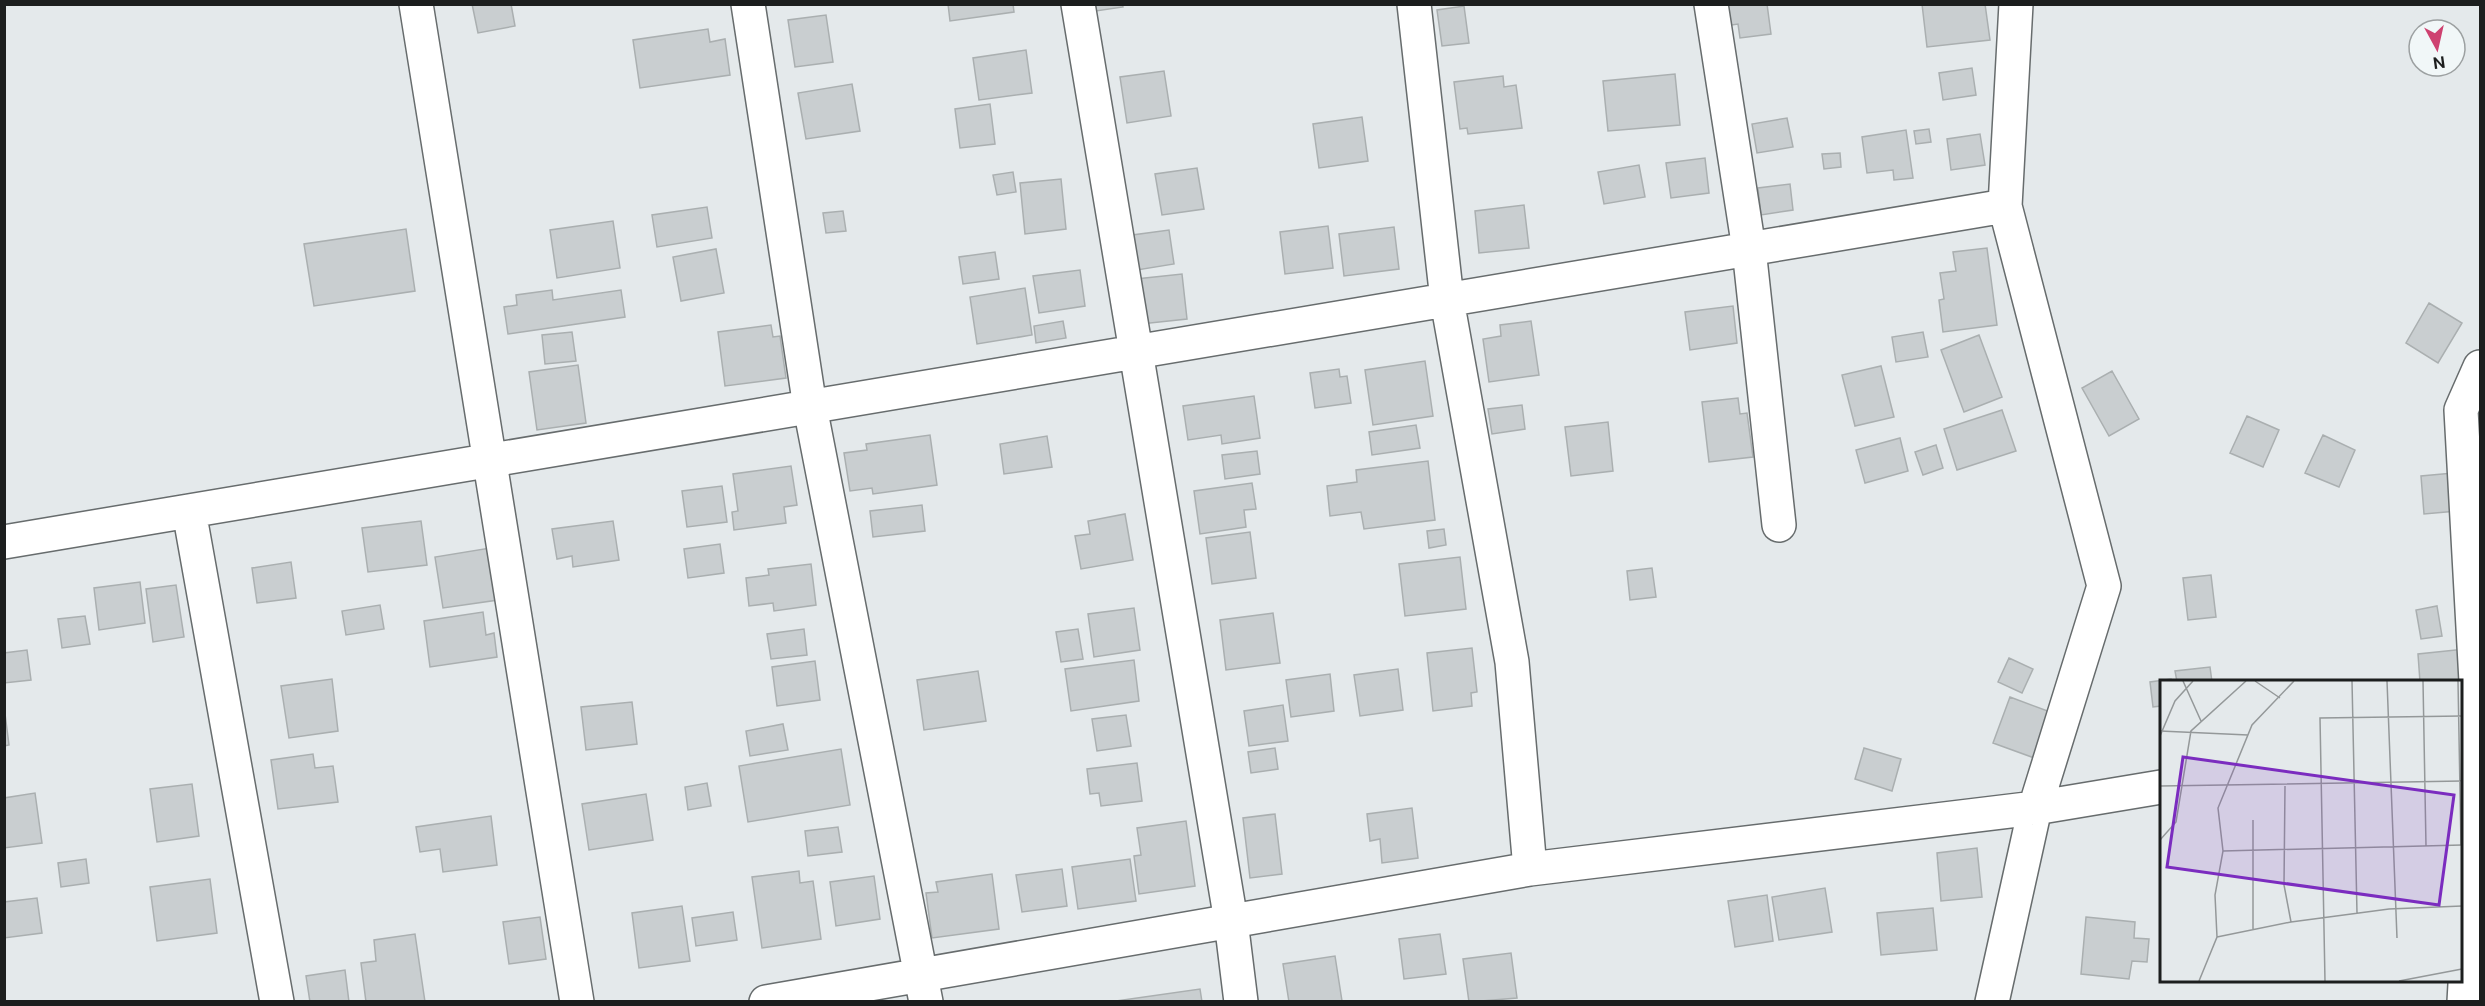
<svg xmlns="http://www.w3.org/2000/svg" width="2485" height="1006" font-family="'Public Sans',sans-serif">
<rect width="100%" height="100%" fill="#e4e9eb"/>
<path fill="#c9ced0" stroke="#aaafb0" stroke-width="1.5" d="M472,4H511L515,26L478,33Z
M948,4H1013L1014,12L950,21Z
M1095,4H1122L1123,7L1096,11Z
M1767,4L1771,34L1740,38L1738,24L1725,26L1722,5Z
M1922,4H1985L1990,40L1927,47Z
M1464,6L1469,43L1442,46L1437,10Z
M826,15L833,62L795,67L788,20Z
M708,29L710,42L725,39L730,75L640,88L633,40Z
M1026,50L1032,93L979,100L973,58Z
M1972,68L1976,95L1943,100L1939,73Z
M1164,71L1171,116L1127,123L1120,77Z
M1675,74L1680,125L1608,131L1603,81Z
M1503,76L1504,87L1516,85L1522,128L1468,134L1467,128L1460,129L1454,82Z
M852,84L860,131L806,139L798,93Z
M990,104L995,144L960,148L955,109Z
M1362,117L1368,161L1319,168L1313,124Z
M1787,118L1793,147L1757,153L1752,124Z
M1929,129L1931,142L1916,144L1914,131Z
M1906,130L1913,178L1894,180L1893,170L1867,173L1862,137Z
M1980,134L1985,165L1951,170L1947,139Z
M1840,153L1841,167L1824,169L1822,154Z
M1705,158L1709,193L1671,198L1666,163Z
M1639,165L1645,197L1604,204L1598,172Z
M1197,168L1204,209L1162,215L1155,174Z
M1013,172L1016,192L997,195L993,175Z
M1061,179L1066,229L1025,234L1020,183Z
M1790,184L1793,210L1761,215L1758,188Z
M1524,205L1529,248L1479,253L1475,211Z
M707,207L712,238L657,247L652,215Z
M843,211L846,231L826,233L823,213Z
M613,221L620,268L557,278L550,230Z
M1328,226L1333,268L1285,274L1280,232Z
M1394,227L1399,269L1344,276L1339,234Z
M406,229L415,291L314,306L304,244Z
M1169,230L1174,264L1131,271L1125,236Z
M1987,248L1997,325L1943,332L1939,300L1944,299L1940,273L1956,271L1953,252Z
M716,249L724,293L681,301L673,257Z
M995,252L999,279L963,284L959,257Z
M1080,270L1085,306L1039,313L1033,276Z
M1182,274L1187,319L1141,324L1136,279Z
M1025,288L1032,335L977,344L970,297Z
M552,290L553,300L621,290L625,317L508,334L504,307L517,305L516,295Z
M2429,303L2462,323L2438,363L2406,343Z
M1733,306L1737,343L1690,350L1685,312Z
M1063,321L1066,338L1036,343L1034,326Z
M1531,321L1539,375L1489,382L1483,339L1501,336L1500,325Z
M771,325L773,337L780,336L786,378L725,386L718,332Z
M572,332L576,361L545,364L542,335Z
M1923,332L1928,357L1896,362L1892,337Z
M1979,335L2002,397L1964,412L1941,350Z
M1425,361L1433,416L1373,425L1365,370Z
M578,365L586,423L537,430L529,372Z
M1881,366L1894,417L1855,426L1842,375Z
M1339,369L1340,377L1347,376L1351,403L1315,408L1310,373Z
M2112,371L2139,419L2109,436L2082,388Z
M1254,396L1260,438L1222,444L1221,435L1188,440L1183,406Z
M1738,398L1740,414L1747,413L1753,457L1709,462L1702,402Z
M1522,405L1525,429L1492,434L1488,409Z
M2002,410L2016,451L1957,470L1944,429Z
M2247,416L2279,430L2263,467L2230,453Z
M1608,422L1613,471L1571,476L1565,427Z
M1416,425L1420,448L1372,455L1369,432Z
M930,435L937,485L873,494L872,488L850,491L844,453L867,450L866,444Z
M2323,435L2355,450L2339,487L2305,473Z
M1047,436L1052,467L1004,474L1000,444Z
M1900,438L1908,471L1865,483L1856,450Z
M1936,445L1943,468L1923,475L1915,452Z
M1257,451L1260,474L1225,479L1222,455Z
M1428,461L1435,520L1364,529L1361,512L1330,516L1327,486L1357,482L1356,470Z
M791,466L797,505L784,507L786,523L734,530L732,512L738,511L733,474Z
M2453,473L2457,511L2424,514L2421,476Z
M1252,483L1256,509L1244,510L1246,527L1200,534L1194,491Z
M722,486L727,522L687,527L682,491Z
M922,505L925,531L873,537L870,511Z
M1125,514L1133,560L1081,569L1075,536L1090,534L1088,521Z
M421,521L427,565L368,572L362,528Z
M613,521L619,560L573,567L572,556L557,559L552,529Z
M1444,529L1446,545L1429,548L1427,531Z
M1250,532L1256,578L1212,584L1206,538Z
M720,544L724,573L688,578L684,549Z
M490,548L498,600L443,608L435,557Z
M1460,557L1466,609L1405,616L1399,564Z
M291,562L296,598L257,603L252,568Z
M811,564L816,605L774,611L773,603L749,606L746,578L769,575L768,569Z
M1652,568L1656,597L1630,600L1627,571Z
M2211,575L2216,617L2188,620L2183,578Z
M140,582L145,623L99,630L94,588Z
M176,585L184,637L153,642L146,589Z
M380,605L384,629L346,635L342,611Z
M2437,606L2442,636L2421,639L2416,610Z
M1134,608L1140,650L1094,657L1088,614Z
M483,612L486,635L494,633L497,657L430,667L424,621Z
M1273,613L1280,663L1226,670L1220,620Z
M85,616L90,644L62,648L58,619Z
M804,629L807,655L771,659L767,634Z
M1078,629L1083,659L1061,662L1056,632Z
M1472,648L1477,692L1471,693L1472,706L1433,711L1427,653Z
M2465,649L2470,698L2460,699V682H2420L2418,654Z
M27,650L31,680L4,683V653Z
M2009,658L2033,669L2022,693L1998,682Z
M1134,660L1139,701L1071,711L1065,669Z
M815,661L820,700L777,706L772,667Z
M2210,667L2212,682H2177L2175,671Z
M1398,669L1403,710L1360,716L1354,675Z
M978,671L986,721L924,730L917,680Z
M1330,674L1334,711L1291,717L1286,680Z
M332,679L338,731L289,738L281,686Z
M2171,679L2172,682H2161V706L2153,707L2150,682Z
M2010,697L2053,713L2037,759L1993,743Z
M632,702L637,744L586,750L581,707Z
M1283,705L1288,741L1249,746L1244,711Z
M4,706L9,745L4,746Z
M1126,715L1131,746L1097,751L1092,719Z
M783,724L788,750L750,756L746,731Z
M1275,748L1278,769L1251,773L1248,752Z
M1864,748L1901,759L1892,791L1855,779Z
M841,749L850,805L748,822L739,766Z
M313,754L315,768L333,766L338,802L278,809L271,760Z
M1137,763L1142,801L1101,806L1099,793L1090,794L1087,769Z
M707,783L711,806L688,810L685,787Z
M192,784L199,836L157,842L150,789Z
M35,793L42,843L4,848V798Z
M646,794L653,840L589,850L582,804Z
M1412,808L1418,858L1382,863L1380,839L1370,841L1367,814Z
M1275,814L1282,874L1250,878L1243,818Z
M491,816L497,865L443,872L440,849L420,852L416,827Z
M1186,821L1195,886L1139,894L1134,856L1141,855L1137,828Z
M838,827L842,852L808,856L805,831Z
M1977,848L1982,897L1941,901L1937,853Z
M86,859L89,883L61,887L58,863Z
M1130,859L1136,901L1078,909L1072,867Z
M1062,869L1067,906L1022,912L1016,875Z
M799,871L800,883L813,881L821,939L762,948L752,877Z
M992,874L999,929L932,938L926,893L938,892L936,882Z
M874,876L880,919L836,926L830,882Z
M210,879L217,933L157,941L150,887Z
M1825,888L1832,932L1779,940L1772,897Z
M1767,895L1773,941L1735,947L1728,901Z
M37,898L42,933L4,938V902Z
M682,906L690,961L639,968L632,913Z
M1933,908L1937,950L1881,955L1877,913Z
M733,912L737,940L696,946L692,918Z
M540,917L546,959L509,964L503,922Z
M2086,917L2135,922L2134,938L2149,939L2147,962L2132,961L2129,979L2081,974Z
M415,934L425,1002H366L361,963L376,961L374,940Z
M1440,934L1446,974L1404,979L1399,939Z
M1511,953L1517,998L1469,1002L1463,959Z
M1335,956L1342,1001L1289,1002L1283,964Z
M345,970L349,1002H310L306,976Z
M1200,989L1202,1002H1109Z"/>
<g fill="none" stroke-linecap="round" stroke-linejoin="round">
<defs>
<path id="street" d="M416,4L577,1002
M748,4L810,407L926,1002
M1078,4L1231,921L1241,1002
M1414,4L1447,300L1512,662L1530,869
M1711,4L1749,249L1779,525
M189,511L277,1002
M4,542L2005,206
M766,1002L1530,869L2035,808L2161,787
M1992,1002L2035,808L2104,586L2005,206L2016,4
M2464,1002L2479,736L2461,410L2480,367"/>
</defs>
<use href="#street" stroke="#676c6d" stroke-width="36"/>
<use href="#street" stroke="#fff" stroke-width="33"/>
</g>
<g transform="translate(2160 680)">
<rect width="302" height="302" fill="#e4e9eb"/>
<path fill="none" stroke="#949899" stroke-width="1.5" d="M23,1L41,41M95,1L120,18M192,1L197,233M227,1L237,258M263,1L266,166M298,1L301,166M0,51L88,55M0,56L15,21L33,1M0,106L302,101M125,106L124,205L131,242M93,140V250M0,160L16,142L31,51L86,1M63,171L302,165M57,257L131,242L229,229L302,226M39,301L57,257L55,215L63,171L58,128L92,45L134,1M165,301L160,38L302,36M239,301L302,289"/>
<path fill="#7b2cbf" fill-opacity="0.15" stroke="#7b2cbf" stroke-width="3" d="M23,77L294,115L279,225L7,187Z"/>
<rect width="302" height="302" fill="none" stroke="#1c1e1e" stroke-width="3"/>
</g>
<rect width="2485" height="1006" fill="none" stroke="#1c1e1e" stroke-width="12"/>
<g transform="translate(2437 48) rotate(172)"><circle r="28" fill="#f1f7f8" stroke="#9ca0a1" stroke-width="1.5"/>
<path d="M0-4.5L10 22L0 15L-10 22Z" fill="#ce4170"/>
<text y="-9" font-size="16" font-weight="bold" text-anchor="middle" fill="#1c1e1e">N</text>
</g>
</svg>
